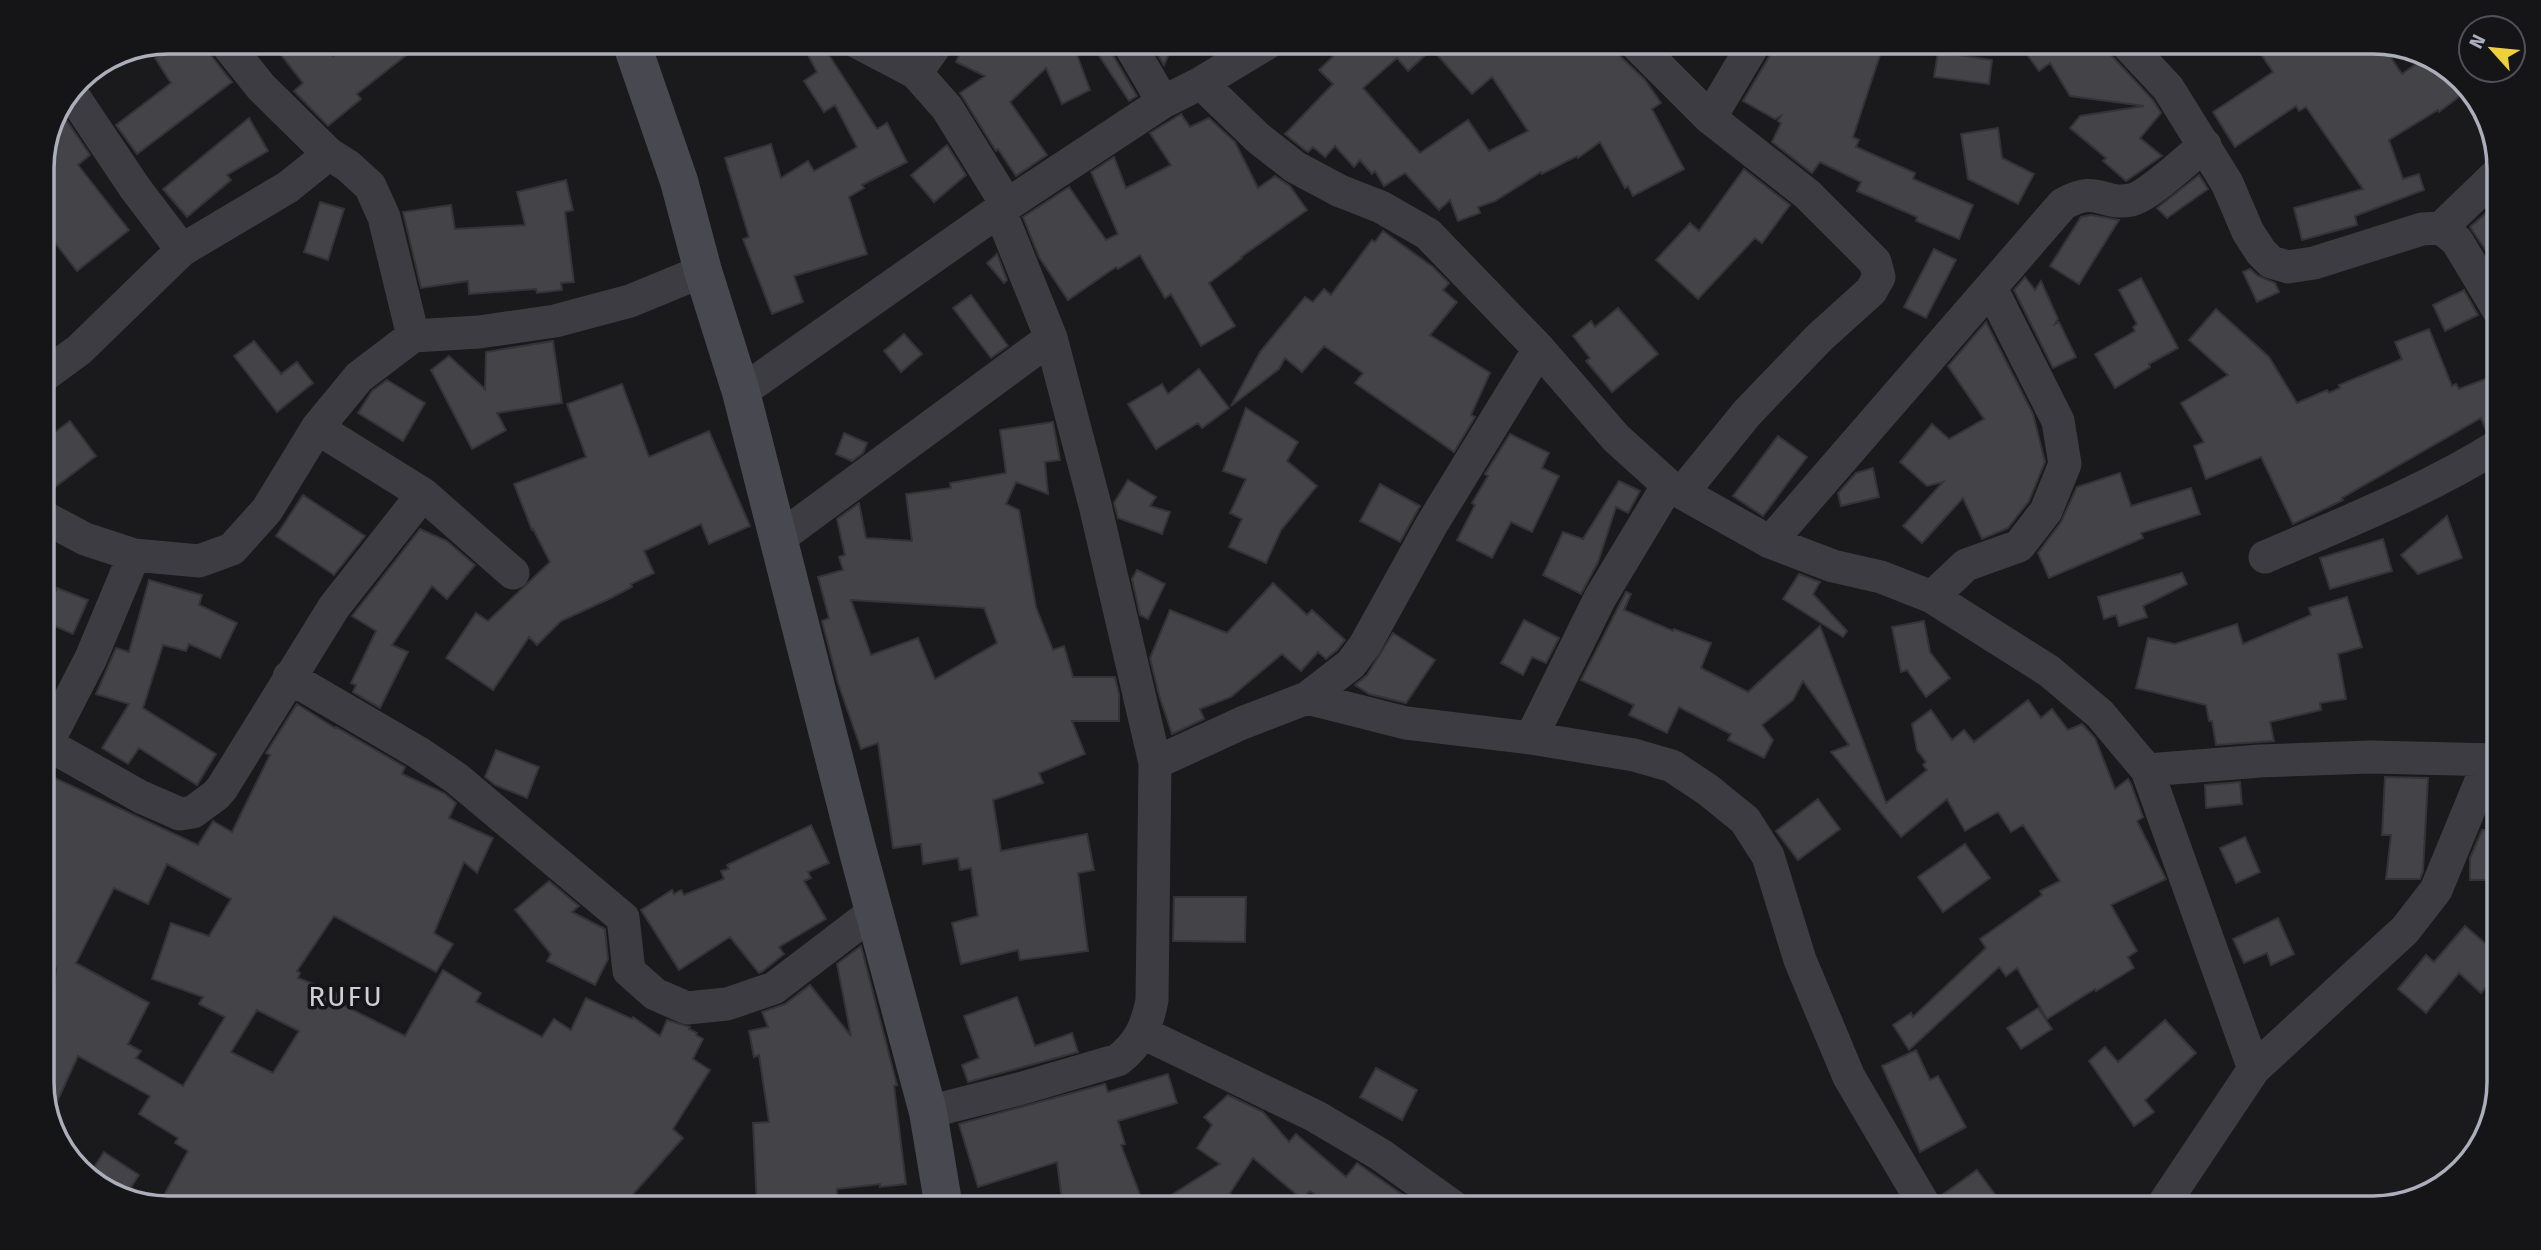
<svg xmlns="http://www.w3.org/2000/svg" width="2541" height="1250" font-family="'Fira Sans',sans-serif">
<rect width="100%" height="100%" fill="#1a191b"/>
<path fill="#444348" stroke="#343337" stroke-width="2" fill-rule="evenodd" d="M181,42H206L210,54L232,82L137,154L116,125L171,83L155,58Z
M271,42H322L333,56L351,42H423L357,94L361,99L328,126L294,91L303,83Z
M965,42H1075L1073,44L1090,90L1062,104L1046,68L1010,102L1047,155L1016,176L998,149L996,151L960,93L985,76L956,62Z
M1090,42H1109L1111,52L1137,96L1129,101Z
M1150,42H1174L1164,65Z
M1348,42H1613L1620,56L1645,80L1661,103L1652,109L1684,169L1633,196L1628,186L1625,188L1600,142L1578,158L1577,156L1542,174L1541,172L1495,201L1478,207L1480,213L1458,221L1450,200L1439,210L1405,173L1384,186L1375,171L1372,174L1360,160L1354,167L1335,146L1325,157L1313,147L1308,152L1306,151L1285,134L1333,84L1319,70ZM1432,49L1472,94L1492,77L1528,131L1489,151L1468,120L1420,153L1363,88L1397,58L1408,71Z
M1774,42H1862L1882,49L1853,137L1859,140L1856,147L1915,173L1913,179L1973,205L1959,239L1916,221L1917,217L1857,191L1861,182L1820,162L1812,173L1772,142L1781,123L1778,121L1781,116L1775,119L1743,101L1772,52Z
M2018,42H2106L2111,55L2153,100L2161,113L2140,138L2162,156L2126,181L2103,161L2106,158L2070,128L2080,116L2144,106L2070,96L2050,63L2039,71Z
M2280,42H2373L2382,44L2402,74L2428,55L2468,90L2439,112L2438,110L2389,140L2403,179L2419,174L2424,190L2355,216L2357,225L2302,240L2294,208L2363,189L2306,107L2299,111L2296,106L2235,147L2213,112L2273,72L2261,54Z
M823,46L877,129L887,123L907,162L862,185L864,188L849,197L867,254L794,276L803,302L772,314L743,239L749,237L725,158L771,144L781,178L808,161L814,171L857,147L835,105L824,112L804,81L817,72L808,55Z
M1938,52L1992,60L1989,84L1934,77Z
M1181,114L1190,127L1209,118L1235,142L1258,188L1275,176L1290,186L1307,210L1241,257L1242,258L1209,283L1235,326L1201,346L1171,294L1165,298L1140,255L1118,269L1116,267L1068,300L1039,257L1023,217L1069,187L1106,240L1118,234L1091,172L1114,157L1126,188L1171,165L1150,133Z
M63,115L90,155L78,165L129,230L77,271L42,226V161Z
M249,118L268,151L227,175L231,180L187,217L163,189Z
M1998,128L2002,158L2034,174L2018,204L1968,179L1961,134Z
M947,145L966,175L934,202L911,175Z
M1744,169L1790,205L1762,243L1755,238L1698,299L1656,260L1690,223L1699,231Z
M2199,175L2208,189L2167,218L2157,208Z
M566,180L573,210L565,212L574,282L561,283L562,290L537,293L536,289L469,294L468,281L421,288L403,212L451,205L455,229L525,225L517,192Z
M320,202L344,209L328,260L304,252Z
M2499,202V270L2470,227Z
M2091,215L2119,220L2079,284L2050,266L2081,217Z
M1383,231L1433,267L1449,283L1443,290L1457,302L1430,335L1490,373L1471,415L1475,417L1454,452L1355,383L1363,373L1324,346L1302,372L1285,358L1279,369L1231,406L1260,352L1305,297L1313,302L1324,289L1331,295L1372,240L1375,242Z
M1934,249L1956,260L1926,318L1904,307Z
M997,254L1007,280L1004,283L987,263Z
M2250,269L2258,276L2275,283L2279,292L2257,302L2243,272Z
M2025,277L2035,290L2041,281L2058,319L2055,324L2059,322L2076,357L2053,368L2014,290Z
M2141,278L2178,348L2149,364L2150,367L2115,388L2095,354L2135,331L2133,327L2137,324L2119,290Z
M2464,290L2478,315L2445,331L2433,305Z
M971,295L1008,346L991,358L953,308Z
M1618,308L1658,354L1612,392L1586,361L1590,358L1573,336L1591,321L1595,327Z
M2216,309L2269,357L2297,403L2327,390L2329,393L2340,388L2339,385L2402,359L2395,342L2429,329L2452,386L2456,384L2459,389L2499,374V426L2486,430L2481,418L2342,498L2343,500L2293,524L2261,457L2206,479L2194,446L2204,442L2181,403L2228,375L2189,340Z
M1986,322L2033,414L2045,462L2029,501L2008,528L1982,539L1963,498L1922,543L1903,526L1943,482L1927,486L1900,462L1932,424L1949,439L1984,419L1948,366Z
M904,334L922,354L901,372L884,351Z
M254,341L281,374L297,362L313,383L277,412L234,356Z
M553,341L562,403L497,413L506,430L472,449L431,370L449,356L485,389L486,352Z
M1199,369L1229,408L1202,428L1198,423L1156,449L1128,404L1162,384L1168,394Z
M387,380L425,403L403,441L358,413L372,391Z
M622,384L649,457L709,431L750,526L709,544L701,524L644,551L654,573L631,584L632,587L609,599L561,621L537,645L529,637L493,690L446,658L476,613L488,621L550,562L533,529L532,530L514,484L586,457L567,404Z
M1246,408L1298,442L1287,461L1317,486L1281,530L1266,563L1229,547L1242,519L1230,513L1246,479L1223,471Z
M70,421L96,456L42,497V442Z
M1053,422L1060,460L1045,462L1048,494L1016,482L1006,504L1019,510L1036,607L1053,650L1064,646L1073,677H1115L1119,694V721H1072L1085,754L1039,773L1043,783L993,800L1001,851L1087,834L1094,870L1078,873L1088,951L1020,960L1018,950L961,964L952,923L978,916L971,868L960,870L958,858L923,864L921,844L893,848L878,743L861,749L838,683L822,621L829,618L818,577L843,570L839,557L845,555L837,519L859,503L866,538L912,541L906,494L951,488L950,483L1006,473L1000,430ZM851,600L984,608L997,643L935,679L918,638L871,655Z
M844,433L867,443L863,453L852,461L836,454Z
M1510,434L1549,453L1542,468L1559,476L1532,532L1511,522L1492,558L1457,540L1475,505L1472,503L1488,476L1485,474Z
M1778,436L1807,457L1763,516L1733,496Z
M1873,468L1879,497L1841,506L1838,493L1856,473Z
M2120,473L2131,506L2191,488L2200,514L2141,533L2143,538L2049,578L2038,553L2061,522L2077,487Z
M1128,480L1156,497L1150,506L1170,512L1162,534L1118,518L1114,503Z
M1619,481L1640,491L1628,513L1616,507L1598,562L1581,594L1543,575L1563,532L1583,539Z
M1380,484L1420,506L1400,542L1360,521Z
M303,495L365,536L334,575L276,536Z
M2447,516L2462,558L2418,574L2401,555Z
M420,529L447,541L475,565L447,599L432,586L392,645L408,652L380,708L353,692L356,685L351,683L376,631L352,616Z
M2383,539L2392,571L2330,589L2320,558Z
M1137,570L1165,584L1148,619L1140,615L1132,579Z
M2182,573L2187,584L2143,606L2147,617L2119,626L2116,615L2104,619L2098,597Z
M1799,574L1820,582L1813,594L1847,631L1843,637L1783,599Z
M149,580L202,595L199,605L237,623L220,658L189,644L186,651L163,645L143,708L216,754L197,785L139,748L128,764L102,748L129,704L96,694L116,648L129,652Z
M1273,583L1307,615L1312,610L1345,640L1337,650L1326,659L1318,652L1301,671L1282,654L1231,697L1200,709L1204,719L1172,734L1159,695L1150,658L1170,610L1227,633Z
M57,588L88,600L73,634L43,621Z
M1626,592L1631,594L1624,610L1673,631L1674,629L1711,643L1701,668L1748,692L1820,626L1886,803L1927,770L1923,765L1926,762L1917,750L1912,724L1931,710L1952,740L1964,730L1974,742L2028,700L2041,718L2052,709L2068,730L2082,724L2095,738L2115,789L2128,779L2131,784L2143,817L2137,821L2166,879L2111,905L2137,951L2128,957L2134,968L2096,991L2095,989L2047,1019L2017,968L2006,976L1999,967L1909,1050L1893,1025L1911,1013L1913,1017L1986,948L1980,939L2042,895L2040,891L2060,881L2023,825L2011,832L1998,812L1965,831L1947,799L1901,837L1831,752L1849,745L1803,681L1793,700L1762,725L1773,740L1764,758L1728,740L1731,734L1679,707L1667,733L1629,715L1634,705L1581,680Z
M2347,597L2362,647L2338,654L2346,699L2320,703L2321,710L2270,722L2274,741L2216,745L2212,721H2209L2206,705L2136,688L2148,638L2175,644L2237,624L2243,644L2311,615L2309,608Z
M1524,620L1559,638L1546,663L1532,657L1523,675L1501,663Z
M1924,621L1930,652L1950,678L1926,697L1907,670L1901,672L1892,627Z
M1393,633L1435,660L1406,703L1369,694L1355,685L1367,675Z
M297,704L335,728L336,727L405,767L402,774L444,793L456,803L449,818L493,838L477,873L464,862L434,933L453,944L436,972L334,916L297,971L300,973L298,978L344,996L341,1004L405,1036L443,970L481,993L476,1002L542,1037L554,1019L571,1030L586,998L632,1019L633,1017L660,1036L667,1020L690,1027L689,1029L697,1033L696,1035L703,1039L693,1059L710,1070L673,1129L683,1138L634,1193L630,1203L623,1201L620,1208H168L158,1206L188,1151L175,1143L178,1138L139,1114L150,1096L78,1056L51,1115L42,1090V1062L45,1030H50L56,968L42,961V938L55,914L42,907V772L198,845L213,821L232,832L270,755L266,753ZM167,864L231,899L209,936L171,923L152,979L203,997L199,1004L225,1017L183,1086L136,1058L141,1051L128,1044L149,1003L76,963L114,888L148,904ZM257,1010L299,1031L273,1073L231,1052Z
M496,750L539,767L527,798L495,785L485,777Z
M2385,777L2428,778L2423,871L2420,879H2386L2391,835H2382Z
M2240,782L2242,804L2206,808L2205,785Z
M1818,799L1840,829L1798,860L1776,831Z
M811,825L829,863L808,872L811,878L804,881L826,919L779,947L784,954L763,971L759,973L730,937L679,970L641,910L672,890L674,894L681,890L684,895L724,879L721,871L729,869L727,865Z
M2482,830H2499V880H2470V858Z
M2245,837L2260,872L2236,883L2220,848Z
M1965,844L1990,878L1943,912L1918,877Z
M549,881L579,906L572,912L605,929L608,959L595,985L547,961L551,954L515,910Z
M1174,897H1246L1245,942L1173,941Z
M2278,918L2294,954L2271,965L2267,953L2244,963L2233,939Z
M2465,926L2499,955V972L2481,993L2459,973L2426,1013L2398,989L2426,955L2434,962Z
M861,946L897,1085L894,1086L906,1184L880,1187V1184L837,1189L836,1208H757L753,1123L769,1122L759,1055L754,1057L749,1031L768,1027L762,1012L785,1004L810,985L851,1036L837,964Z
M1017,997L1035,1046L1072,1033L1078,1052L968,1082L962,1065L979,1058L964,1016Z
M2038,1008L2052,1029L2021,1049L2007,1028Z
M2165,1020L2196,1053L2145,1100L2154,1112L2134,1126L2089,1061L2105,1047L2118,1062Z
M1916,1050L1930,1080L1938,1076L1966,1127L1920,1152L1882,1066Z
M1376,1068L1417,1090L1402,1120L1360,1097Z
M1168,1074L1177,1103L1118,1121L1125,1144L1121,1145L1145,1208H1063L1057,1162L978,1187L959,1124L1105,1084L1108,1092Z
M1228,1095L1263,1112L1289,1142L1296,1134L1346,1177L1357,1163L1422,1208H1334L1310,1191L1302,1199L1253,1158L1230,1193L1240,1208H1151L1220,1164L1197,1148L1212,1125L1204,1117Z
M104,1152L139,1175L124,1198L113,1195L89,1175Z
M1977,1170L2005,1208H1952L1942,1195Z"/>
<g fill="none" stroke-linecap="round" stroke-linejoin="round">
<path stroke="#3c3c42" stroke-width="33" d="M225,42L261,87L329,154L348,166L370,186L384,217L413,336
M857,42L916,73L947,108L1007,205
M1128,42L1163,102
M1634,42L1710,118L1807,194L1875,262L1879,277L1871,291L1819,338L1747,413L1682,493
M2125,42L2168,88L2227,183L2248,232L2261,252L2271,262L2288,267L2314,263L2422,229L2441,228L2457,241L2499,311
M916,73L938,42
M1201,83L1258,138L1295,167L1340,191L1381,207L1428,234L1539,349L1616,438L1668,485L1770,542L1833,566L1881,577L1932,597L2049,671L2100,714L2147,770L2254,1069
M72,94L135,188L182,250
M1710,118L1755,42
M2441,228L2499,172
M42,377L79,350L182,250L288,187L329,154
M741,392L1007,205L1163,102L1201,83L1269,42
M317,428L423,494L513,573
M42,516L85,539L134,555L199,561L232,549L267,510L317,428L359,377L413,336L479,332L555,321L630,301L703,271
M778,539L1051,338
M1770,542L2063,204C2098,184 2102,206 2131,200C2149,196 2188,158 2205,145
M2265,557C2344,523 2426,491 2499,445
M1932,597L1966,565L2019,546L2046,511L2065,464L2058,421L1991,288
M289,677L419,753L456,778L623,918L629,971L655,994L687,1008L727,1004L774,988L875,911
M1307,698L1406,723L1531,738L1634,755L1672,766L1708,790L1745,820L1768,856L1800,960L1849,1077L1926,1208
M1531,738L1600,598L1668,485
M47,744L141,797L180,814L193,812L216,795L222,788L334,607L423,494
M42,753L91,658L134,555
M1155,763L1242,723L1307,698L1351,664L1365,645L1432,524L1539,349
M2147,770L2260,761L2370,757L2499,760
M1143,1033L1315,1116L1381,1155L1455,1208
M928,1112L1019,1089L1118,1060C1139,1044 1147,1026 1152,1000L1155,763L1095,505L1051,338L1000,211
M2161,1208L2254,1069L2405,930L2436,890L2490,759"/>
<path stroke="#484950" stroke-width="38" d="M631,42L679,181L703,271L741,392L857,848L928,1112L944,1208"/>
</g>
<g text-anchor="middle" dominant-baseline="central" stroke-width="7" stroke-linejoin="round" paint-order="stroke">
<g font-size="28" letter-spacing="2" fill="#cdced7" stroke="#151416">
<text x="346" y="996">RUFU</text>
</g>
</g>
<path d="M0 0H2541V1250H0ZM168 54H2373A114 114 0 0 1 2487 168V1082A114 114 0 0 1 2373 1196H168A114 114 0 0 1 54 1082V168A114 114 0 0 1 168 54Z" fill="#151416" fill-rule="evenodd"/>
<path fill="none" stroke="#acaebb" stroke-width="3.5" d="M168 54H2373A114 114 0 0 1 2487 168V1082A114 114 0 0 1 2373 1196H168A114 114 0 0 1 54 1082V168A114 114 0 0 1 168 54Z"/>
<g transform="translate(2492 49) rotate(297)"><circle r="33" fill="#151416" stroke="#515258" stroke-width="2"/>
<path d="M0-5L12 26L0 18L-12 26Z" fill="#eed03f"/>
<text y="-10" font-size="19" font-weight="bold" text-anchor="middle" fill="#acaebb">N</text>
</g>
</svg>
